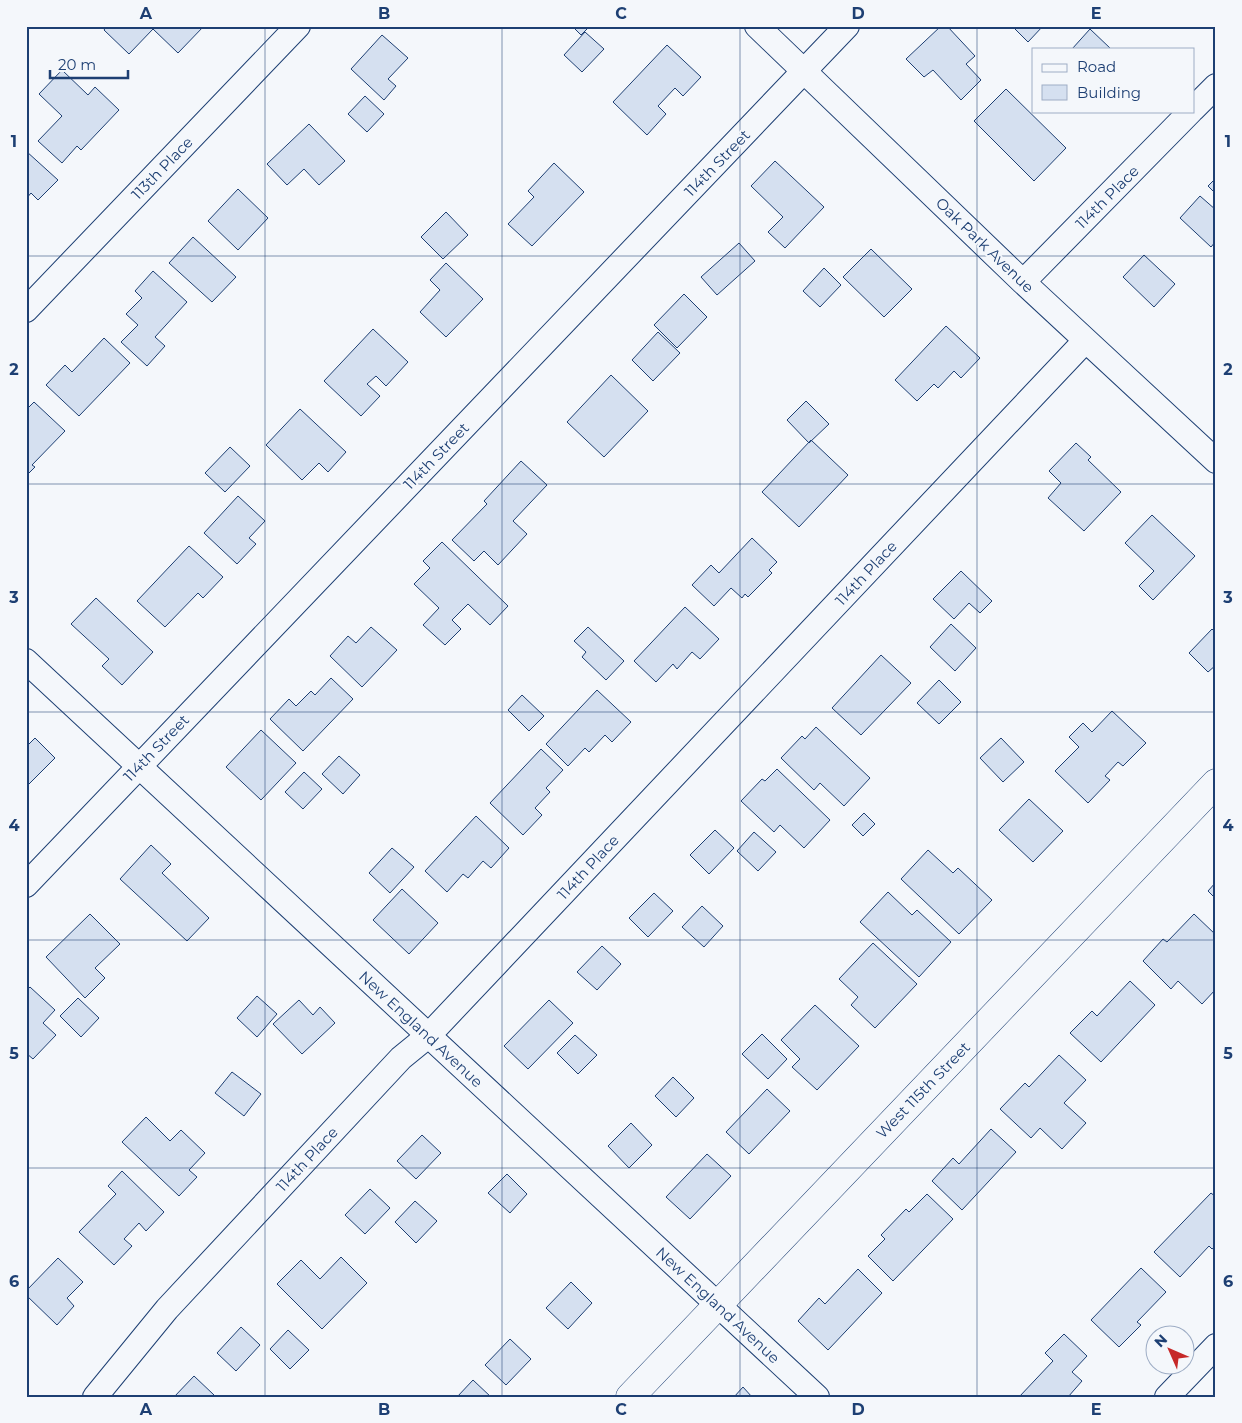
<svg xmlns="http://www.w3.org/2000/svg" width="1242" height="1423" font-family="Montserrat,sans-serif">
<rect width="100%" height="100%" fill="#f4f7fb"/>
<path fill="#d5e0f0" stroke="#1d3f73" d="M107,26H204L178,53L153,29L129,54L104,30Z
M572,26H590L581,35Z
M941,26H947L975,56L966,64L981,80L961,100L933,70L924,77L906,59Z
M1012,26H1043L1028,42Z
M1090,29L1111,49H1072Z
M585,32L604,49L582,72L564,55Z
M382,35L408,58L388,79L396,86L384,100L351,69Z
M667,45L701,77L683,96L675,88L658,106L666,114L647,135L613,102Z
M62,70L88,95L95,87L119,110L81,150L77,146L62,163L38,141L62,116L39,94Z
M1006,89L1066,148L1034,181L974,121Z
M365,96L384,114L367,132L348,114Z
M309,124L345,161L319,185L304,169L287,185L267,164Z
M26,151L58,180L38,200L31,193L26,199Z
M775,161L824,207L785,248L768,232L783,217L751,186Z
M554,163L584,192L532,246L508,224L534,197L528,191Z
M1216,178V194L1208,186Z
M238,189L268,218L238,250L208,221Z
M1200,196L1216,210V241L1211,247L1180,218Z
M446,212L468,235L443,259L421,237Z
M193,237L236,277L212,302L169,263Z
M739,243L755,261L717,295L701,277Z
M871,249L912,289L884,317L843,277Z
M1144,255L1175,284L1154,307L1123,277Z
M446,263L483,299L446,337L420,312L440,290L430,280Z
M824,268L841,285L820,307L803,291Z
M153,271L187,302L155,337L165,346L147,366L121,342L138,325L126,314L142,298L135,291Z
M684,294L707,317L677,348L654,325Z
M946,326L980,358L961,378L954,371L938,388L934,384L917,401L895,380Z
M373,329L408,362L386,386L376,376L367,384L380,396L361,416L324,381Z
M658,332L680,353L653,381L632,360Z
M104,338L130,363L79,416L46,385L65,365L72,372Z
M611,375L648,411L604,457L567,422Z
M806,401L829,424L809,443L787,420Z
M34,402L65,431L32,465L35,467L26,476V410Z
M300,409L346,452L328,472L319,463L302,480L266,445Z
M811,440L848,475L799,527L762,492Z
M1076,443L1091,457L1088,460L1121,492L1084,531L1048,498L1061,483L1049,471Z
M230,447L250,466L225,492L205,473Z
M521,461L547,485L513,521L527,534L498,565L484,551L474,561L452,540L487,504L484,501Z
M238,496L265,521L249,538L256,544L237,564L204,533Z
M1152,515L1195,556L1153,600L1139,586L1154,571L1125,543Z
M752,538L777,562L769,570L772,573L748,597L745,594L742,598L731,588L714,606L692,585L711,565L719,573Z
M442,542L508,606L490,625L468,604L452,620L461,629L445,645L423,625L439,608L414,584L430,568L423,561Z
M189,546L223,577L203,598L198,593L165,627L137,601Z
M961,571L992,601L980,613L969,603L954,619L933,599Z
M96,598L153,652L122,685L102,666L109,659L71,624Z
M685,607L719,639L700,659L692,652L677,669L673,664L656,682L634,661Z
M951,624L976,648L955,671L930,647Z
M371,627L397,650L362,687L330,656L348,636L356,643Z
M588,627L624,661L606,680L582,657L586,652L574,641Z
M1212,629L1216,633V665L1208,672L1189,653Z
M881,655L911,683L861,735L832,708Z
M331,678L353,699L303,751L270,719L289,699L296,706L311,691L315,695Z
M939,680L961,702L939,724L917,703Z
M597,690L631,722L612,742L605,735L589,752L585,748L568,766L546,744Z
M522,695L544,716L529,731L508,710Z
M1112,711L1146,743L1123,766L1118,762L1105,776L1110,780L1088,803L1055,771L1079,747L1069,737L1083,723L1092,732Z
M816,727L870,778L844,806L820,783L814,790L781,758L802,736L805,739Z
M261,730L296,763L261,800L226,767Z
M35,738L55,758L26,787V747Z
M1001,738L1024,762L1003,782L980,758Z
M541,749L563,770L546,788L550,792L535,808L542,815L523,835L490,803Z
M339,756L360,775L343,794L322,774Z
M777,769L830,820L804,848L780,825L774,832L741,801L762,779L765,781Z
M304,772L322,789L303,809L285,792Z
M1029,799L1063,831L1033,862L999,830Z
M864,813L875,824L863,836L852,825Z
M476,816L509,848L491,868L483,861L468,878L463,874L447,892L425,871Z
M715,830L734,848L709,874L690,855Z
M754,832L776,852L758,871L737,851Z
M151,845L171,864L162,873L209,918L187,941L120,879Z
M392,848L414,867L390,893L369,873Z
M928,850L953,873L958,868L992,900L959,934L901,879Z
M1216,882V899L1208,891Z
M402,889L438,923L409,954L373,920Z
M888,892L912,915L917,910L951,942L919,977L860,922Z
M654,893L673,911L648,937L629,918Z
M702,906L723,926L704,947L682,927Z
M90,914L120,944L95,968L105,978L85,998L46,957Z
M1194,914L1216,935V989L1202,1004L1178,981L1171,989L1143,961L1163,939L1167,942Z
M873,943L917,984L875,1028L851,1005L858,997L839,979Z
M602,946L621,964L597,990L577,972Z
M1130,981L1155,1005L1101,1062L1070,1033L1092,1011L1097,1016Z
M30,987L55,1010L43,1023L56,1035L33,1059L26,1053V991Z
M257,996L277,1014L257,1037L237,1018Z
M78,998L99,1018L81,1037L60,1016Z
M299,1000L313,1015L320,1007L335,1023L302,1054L273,1024Z
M549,1000L573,1023L528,1069L504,1046Z
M815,1005L859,1046L817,1090L792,1067L800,1059L781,1040Z
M762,1034L787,1059L768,1079L742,1054Z
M575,1035L597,1055L578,1074L557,1053Z
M1059,1055L1086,1080L1064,1103L1086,1123L1062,1149L1040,1128L1031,1138L1000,1109L1025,1083L1029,1087Z
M232,1072L261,1094L244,1116L215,1093Z
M673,1077L694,1098L676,1117L655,1096Z
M767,1089L790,1111L749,1154L726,1132Z
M146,1117L170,1141L181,1130L205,1153L189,1170L197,1177L179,1196L122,1142Z
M631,1123L652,1145L629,1168L608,1146Z
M991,1129L1016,1152L962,1210L932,1181L953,1158L959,1164Z
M422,1135L441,1153L416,1179L397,1161Z
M707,1154L731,1176L690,1219L666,1197Z
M122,1171L164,1212L146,1231L139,1223L124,1239L132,1246L114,1265L79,1232L116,1194L108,1186Z
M507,1174L527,1194L510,1213L488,1193Z
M370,1189L390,1208L365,1234L345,1215Z
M1211,1193L1216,1197V1246L1212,1249L1209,1246L1180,1277L1154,1252Z
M927,1194L953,1219L893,1281L868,1256L885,1239L881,1235L906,1209L909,1212Z
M415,1201L437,1221L416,1243L395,1222Z
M341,1257L367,1283L322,1329L277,1284L301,1260L320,1279Z
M58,1258L83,1282L67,1298L74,1306L57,1325L26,1295V1291Z
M1141,1268L1166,1292L1137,1322L1141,1325L1119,1347L1091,1320Z
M858,1269L882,1293L828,1350L798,1321L819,1298L825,1304Z
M571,1282L592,1303L568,1329L546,1308Z
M241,1327L260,1345L236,1371L217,1353Z
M288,1330L309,1350L290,1369L270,1349Z
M1064,1334L1087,1356L1072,1372L1082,1381L1068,1397H1019L1053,1361L1045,1353Z
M510,1339L531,1359L506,1385L485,1365Z
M194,1376L214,1395L211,1397H174Z
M473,1380L491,1397H457Z
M743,1387L752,1397H734Z"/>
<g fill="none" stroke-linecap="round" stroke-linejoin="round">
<defs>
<path id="street" d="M757,26L1023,282L1216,461
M1193,109L1216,86
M1023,282L1191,111
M26,310L298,26
M26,661L817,1397
M26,885L847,26
M95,1397L167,1309L401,1058L428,1036L1085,341
M1167,1397L1216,1346"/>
<path id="secondary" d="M630,1397L1216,783"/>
</defs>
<use href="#street" stroke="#1d3f73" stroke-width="26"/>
<use href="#secondary" stroke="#1d3f73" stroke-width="29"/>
<use href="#street" stroke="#f4f7fb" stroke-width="24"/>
<use href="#secondary" stroke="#f4f7fb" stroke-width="28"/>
</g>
<path fill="none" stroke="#1d3f73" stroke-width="1" stroke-opacity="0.55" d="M265,26V1397M502,26V1397M740,26V1397M977,26V1397M26,256H1216M26,484H1216M26,712H1216M26,940H1216M26,1168H1216"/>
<g text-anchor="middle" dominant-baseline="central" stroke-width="4" stroke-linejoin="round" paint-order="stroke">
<g font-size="15" fill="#1d3f73" stroke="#f4f7fb">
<text transform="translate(717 163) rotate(-46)">114th Street</text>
<text transform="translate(162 168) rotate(-46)">113th Place</text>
<text transform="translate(1107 197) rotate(-45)">114th Place</text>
<text transform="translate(985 245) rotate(44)">Oak Park Avenue</text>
<text transform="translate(436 456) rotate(-46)">114th Street</text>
<text transform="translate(866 573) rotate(-47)">114th Place</text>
<text transform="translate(156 748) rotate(-46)">114th Street</text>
<text transform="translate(588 867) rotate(-47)">114th Place</text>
<text transform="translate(421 1029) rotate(43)">New England Avenue</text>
<text transform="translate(923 1090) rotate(-46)">West 115th Street</text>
<text transform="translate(307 1159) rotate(-47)">114th Place</text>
<text transform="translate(718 1305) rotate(43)">New England Avenue</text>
</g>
</g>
<rect width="1242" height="1423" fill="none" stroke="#f4f7fb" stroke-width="55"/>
<rect x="1032" y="48" width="162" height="65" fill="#f4f7fb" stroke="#9eadc5"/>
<rect x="1042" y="64" width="25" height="8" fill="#f4f7fb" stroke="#9eadc5"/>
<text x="1077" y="72" font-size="15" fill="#1d3f73">Road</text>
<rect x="1042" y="85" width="25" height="15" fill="#d5e0f0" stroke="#9eadc5"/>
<text x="1077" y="98" font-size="15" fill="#1d3f73">Building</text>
<g transform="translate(1170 1350) rotate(315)"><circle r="24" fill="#f4f7fb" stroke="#9eadc5"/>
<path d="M0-4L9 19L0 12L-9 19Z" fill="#c62828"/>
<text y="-8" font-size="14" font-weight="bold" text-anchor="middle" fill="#1d3f73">N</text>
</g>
<path d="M50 70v8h78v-8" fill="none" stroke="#1d3f73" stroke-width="2.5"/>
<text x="58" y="70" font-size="15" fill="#1d3f73" stroke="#f4f7fb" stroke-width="4" paint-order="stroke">20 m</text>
<rect x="28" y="28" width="1186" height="1368" fill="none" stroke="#1d3f73" stroke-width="2"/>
<g font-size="16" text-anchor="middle" font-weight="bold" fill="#1d3f73">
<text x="146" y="19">A</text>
<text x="384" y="19">B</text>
<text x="621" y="19">C</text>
<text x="858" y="19">D</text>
<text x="1096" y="19">E</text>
<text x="14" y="147">1</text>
<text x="1228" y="147">1</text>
<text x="14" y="375">2</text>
<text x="1228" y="375">2</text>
<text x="14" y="603">3</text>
<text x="1228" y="603">3</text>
<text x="14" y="831">4</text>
<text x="1228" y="831">4</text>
<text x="14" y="1059">5</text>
<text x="1228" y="1059">5</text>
<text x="14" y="1287">6</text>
<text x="1228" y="1287">6</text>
<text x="146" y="1415">A</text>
<text x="384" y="1415">B</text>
<text x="621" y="1415">C</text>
<text x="858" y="1415">D</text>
<text x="1096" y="1415">E</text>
</g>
</svg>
